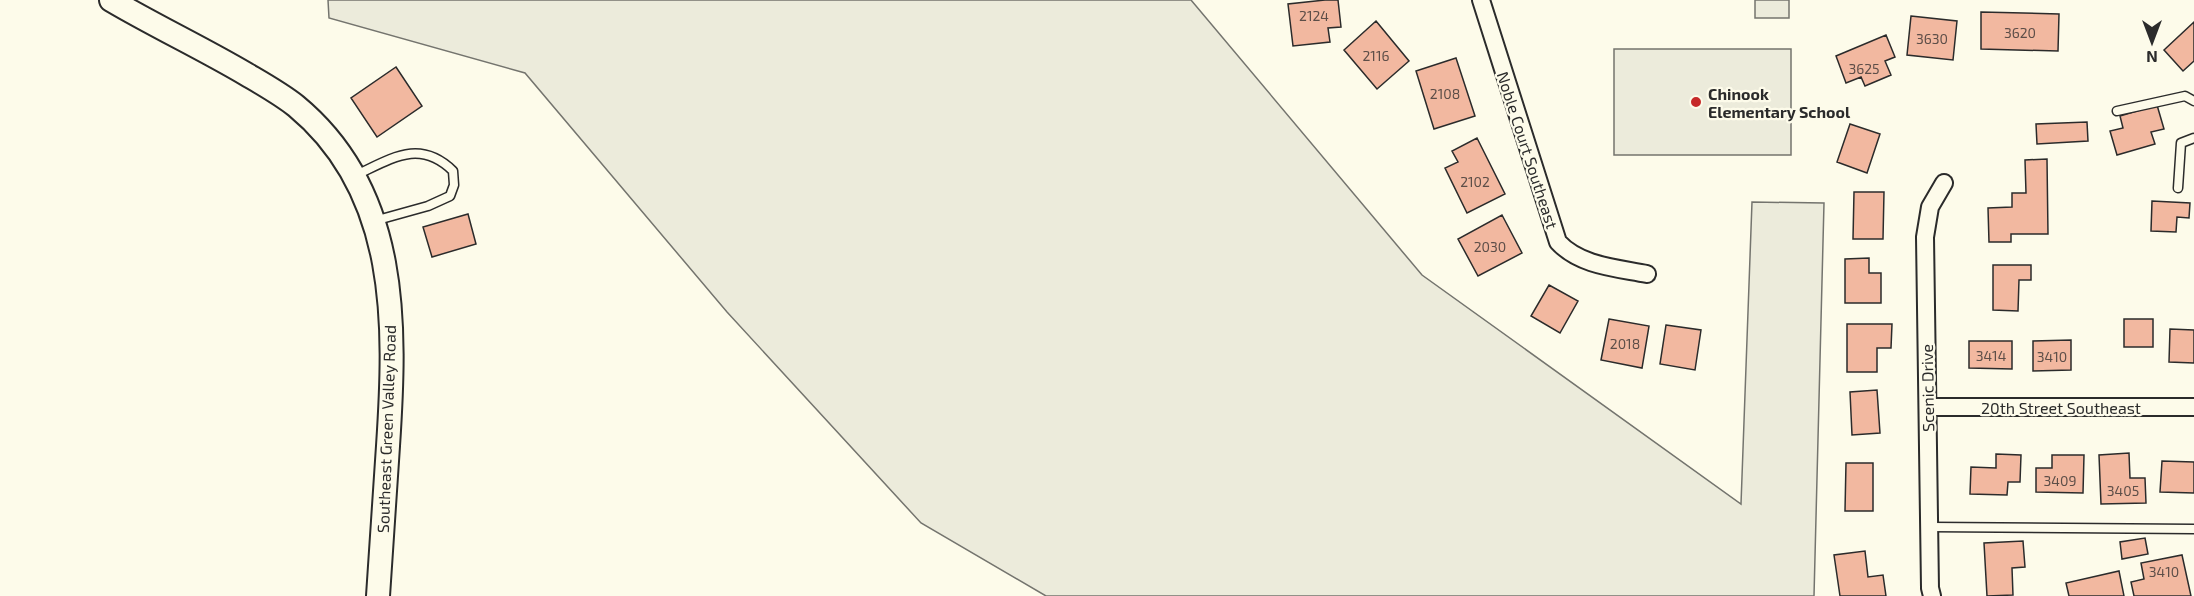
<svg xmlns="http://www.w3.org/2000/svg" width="2194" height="596" font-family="'Exo 2',sans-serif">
<rect width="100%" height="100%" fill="#fdfbea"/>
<path fill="#ecebdb" stroke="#74746e" stroke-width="1.5" d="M328,0H1191L1422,275L1741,504L1752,202L1824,203L1814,596H1046L921,523L727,312L525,73L329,18Z
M1755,0H1789V18H1755Z
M1614,49H1791V155H1614Z"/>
<path fill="#f2b8a0" stroke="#2b2b2b" stroke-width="1.5" d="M1325,0H1338L1341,27L1328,28L1330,42L1293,46L1288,4Z
M1981,12L2059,14L2058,51L1981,49Z
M1911,16L1957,21L1953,60L1907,55Z
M1376,21L1409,61L1377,89L1344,50Z
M2194,22V61L2183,71L2164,50Z
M1886,35L1895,57L1885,61L1891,75L1865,86L1861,77L1846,83L1836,56Z
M1456,58L1475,116L1434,129L1416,71Z
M396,67L422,106L377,137L351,98Z
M2157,105L2164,129L2151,132L2155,144L2117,155L2110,131L2123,128L2120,116Z
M2087,122L2088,141L2037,144L2036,124Z
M1850,124L1880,134L1867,173L1837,162Z
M1477,138L1505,194L1467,213L1445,168L1458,162L1452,151Z
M2047,159L2048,234H2011V242H1989L1988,208L2012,207V193H2026L2025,160Z
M1854,192H1884L1883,239H1853Z
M2152,201L2190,203L2189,218L2177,217L2176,232L2151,231Z
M468,214L476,244L432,257L423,227Z
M1502,215L1522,253L1478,276L1458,239Z
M1869,258V273H1881V303H1845V259Z
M1993,265H2031V280H2019L2018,311L1993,310Z
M1549,285L1578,301L1560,333L1531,316Z
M1609,319L1649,326L1642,368L1601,360Z
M2124,319H2153V347H2124Z
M1847,324H1892L1891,348H1877V372H1847Z
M1666,325L1701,330L1695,370L1660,364Z
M2170,329L2194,330V363L2169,362Z
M2071,340V370L2033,371V341Z
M1969,341H2012V369L1969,368Z
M1877,390L1880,433L1852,435L1850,392Z
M2129,453L2130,478H2145L2146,503L2101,504L2099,455Z
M1996,454L2021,455L2020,482H2008L2007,495L1970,494L1971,467L1996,468Z
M2052,455H2084L2083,493L2036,492V468H2052Z
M2162,461L2194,462V493L2160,492Z
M1846,463H1873V511H1845Z
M2145,538L2148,554L2122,559L2120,542Z
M2023,541L2025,567L2012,568L2013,595L1987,596L1984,543Z
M1865,551L1868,577L1883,575L1886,596H1840L1834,555Z
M2182,555L2191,596H2134L2131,582L2144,579L2141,563Z
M2119,571L2124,596H2069L2066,583Z"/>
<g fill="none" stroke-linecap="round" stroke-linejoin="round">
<defs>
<path id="lane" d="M2117,111L2185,96L2194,101
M354,176C391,159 419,138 453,171L454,185L450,196L428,206L374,221
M2178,188L2181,143L2194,138
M1930,527L2194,529"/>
<path id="street" d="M1481,0L1558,242C1580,266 1617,268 1647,274
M1928,407H2194
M1932,596L1930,588L1925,237L1930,207L1944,183"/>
<path id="secondary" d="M111,0C155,26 202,48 246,74C263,84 281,94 296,106C400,192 396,325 388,446C385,496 381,546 378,596"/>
</defs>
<use href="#lane" stroke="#2b2b2b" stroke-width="11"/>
<use href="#street" stroke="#2b2b2b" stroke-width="20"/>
<use href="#secondary" stroke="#2b2b2b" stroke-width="26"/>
<use href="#lane" stroke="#fdfbea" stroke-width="8"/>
<use href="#street" stroke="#fdfbea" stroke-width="16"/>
<use href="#secondary" stroke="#fdfbea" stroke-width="22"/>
</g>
<circle fill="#c62828" stroke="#fdfbea" stroke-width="2" cx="1696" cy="102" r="6"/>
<g text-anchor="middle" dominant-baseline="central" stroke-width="4.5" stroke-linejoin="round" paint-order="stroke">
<g font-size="14" fill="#5d4e48">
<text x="1314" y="15">2124</text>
<text x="2020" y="32">3620</text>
<text x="1932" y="38">3630</text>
<text x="1376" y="55">2116</text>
<text x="1864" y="68">3625</text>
<text x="1445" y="93">2108</text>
<text x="1475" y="181">2102</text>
<text x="1490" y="246">2030</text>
<text x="1625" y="343">2018</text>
<text x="1991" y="355">3414</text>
<text x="2052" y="356">3410</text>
<text x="2060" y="480">3409</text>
<text x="2123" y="490">3405</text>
<text x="2164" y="571">3410</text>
</g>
<g font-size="16" font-weight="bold" fill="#2b2b2b" stroke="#fdfbea" text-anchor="start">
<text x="1708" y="93">Chinook<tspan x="1708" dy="18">Elementary School</tspan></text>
</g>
<g font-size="16" fill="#2b2b2b" stroke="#fdfbea">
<text transform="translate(1528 150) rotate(72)">Noble Court Southeast</text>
<text transform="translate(1927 388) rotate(-91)">Scenic Drive</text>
<text x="2061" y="407">20th Street Southeast</text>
<text transform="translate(386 429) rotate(-88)">Southeast Green Valley Road</text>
</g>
</g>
<g transform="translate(2152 42) rotate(180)" stroke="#fdfbea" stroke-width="4.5" paint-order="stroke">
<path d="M0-4.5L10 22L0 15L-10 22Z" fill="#2b2b2b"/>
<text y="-9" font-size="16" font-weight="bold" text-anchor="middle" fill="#2b2b2b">N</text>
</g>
</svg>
